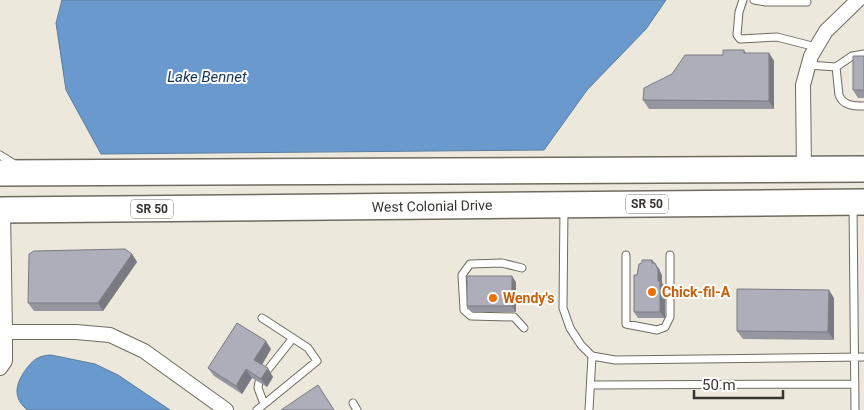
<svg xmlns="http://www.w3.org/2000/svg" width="864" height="410" font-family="Roboto,sans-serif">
<rect width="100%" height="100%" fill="#ede8dc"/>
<path fill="#6a9acd" stroke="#5b7c9e" d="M62,0H666L646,29L587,90L544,150L101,154L66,90L56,23Z
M51,355L95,364L118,375L170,410H27C23,406 19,402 18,397C13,385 27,365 36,359C41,356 46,355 51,355Z"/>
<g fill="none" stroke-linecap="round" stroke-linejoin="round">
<defs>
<path id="lane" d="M743,0L739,12L737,35L740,39L777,37L816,47
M754,0L766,2H807
M808,65L836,67L852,56L864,54
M836,67L839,95C843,106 854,106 864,106
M0,155L16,165
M853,205L855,410
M564,208L563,308L570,328L581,345L592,356L615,360L864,357
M626,255V324L657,330L665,327L670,317V255
M522,268L502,263L470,264L462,275L464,310L471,316L514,317L524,328
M266,372L293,338
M259,382L258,388L264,404
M591,385L855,384
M353,403L357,410
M257,410L317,361L308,348L262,318
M589,410L592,356"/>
<path id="street" d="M804,170L803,85L811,56L826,31L858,0
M5,332H76L110,335L144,351L226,410
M0,368L5,361V332L3,210"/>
<path id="highway" d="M0,173L864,169
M0,210L864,202"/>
</defs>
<use href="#lane" stroke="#6f6b61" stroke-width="9"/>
<use href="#street" stroke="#6f6b61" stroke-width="16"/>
<use href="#highway" stroke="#6f6b61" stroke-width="28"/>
<use href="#lane" stroke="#fff" stroke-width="7"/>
<use href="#street" stroke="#fff" stroke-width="14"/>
<use href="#highway" stroke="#fff" stroke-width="25"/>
</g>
<path fill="#9696a0" d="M744,50L746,53H769L774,61V109H649L643,100L723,55Z
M864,56V98H858L853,90Z
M132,254L137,262L103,311H34L28,303Z
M652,260L659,269L662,276V283L665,287V318H638L634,312L637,275L642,263Z
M516,282V312H471L467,306Z
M834,298V340L743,339L737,331Z
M271,349L262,365L273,377L267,387L252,378L242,394L214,376L208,368Z"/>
<path fill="#7a7a82" d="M769,53L774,61V109L769,101Z
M132,254L137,262L103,311L98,303Z
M652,260L659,269L662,276V283L665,287V318L660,312L658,281L652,263Z
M512,276L516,282V312L512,306Z
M829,290L834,298V340L828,332Z
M266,341L271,349L260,368L254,360Z
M268,368L273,377L267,387L261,379Z
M246,369L252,378L242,394L236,386Z"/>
<path fill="#aeaeba" stroke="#7a7a82" d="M723,50H744V53H769V101L643,100L644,88L672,74L685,55H723Z
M853,56H864V90H853Z
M125,249L132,254L98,303H28L29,254L34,251Z
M642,260H652V263H655L658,270V281H660V312H634V275H637L639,264L642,263Z
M467,276H512V306H467Z
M737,289L829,290L828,332L737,331Z
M237,323L266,341L254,360L268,368L261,379L246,369L236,386L208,368Z
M318,385L334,410H281Z"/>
<g fill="#e8710a" stroke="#fff" stroke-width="2">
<circle cx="652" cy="292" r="5"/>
<circle cx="493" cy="298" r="5"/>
</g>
<g text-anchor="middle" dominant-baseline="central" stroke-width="4" stroke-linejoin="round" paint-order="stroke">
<g fill="#fff" stroke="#73726f" stroke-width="1">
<rect x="626" y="194.5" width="42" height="19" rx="4"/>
<rect x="131" y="199.5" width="42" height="19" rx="4"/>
</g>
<g font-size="12" font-weight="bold" fill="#373531">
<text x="647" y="204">SR 50</text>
<text x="152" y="209">SR 50</text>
</g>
<g font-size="14" fill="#373531" stroke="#fff">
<text transform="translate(432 206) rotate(-1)">West Colonial Drive</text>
</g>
<g font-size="14" font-weight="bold" fill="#c56008" stroke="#fff" text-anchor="start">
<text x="662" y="292">Chick-fil-A</text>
<text x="503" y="298">Wendy's</text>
</g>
<g font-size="15" font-style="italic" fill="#133658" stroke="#fff">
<text x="207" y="77">Lake Bennet</text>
</g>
</g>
<path d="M694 390v8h89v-8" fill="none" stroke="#373531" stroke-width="2.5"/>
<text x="702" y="390" font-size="15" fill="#373531" stroke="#ffffff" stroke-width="4" paint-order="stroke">50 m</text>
</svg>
